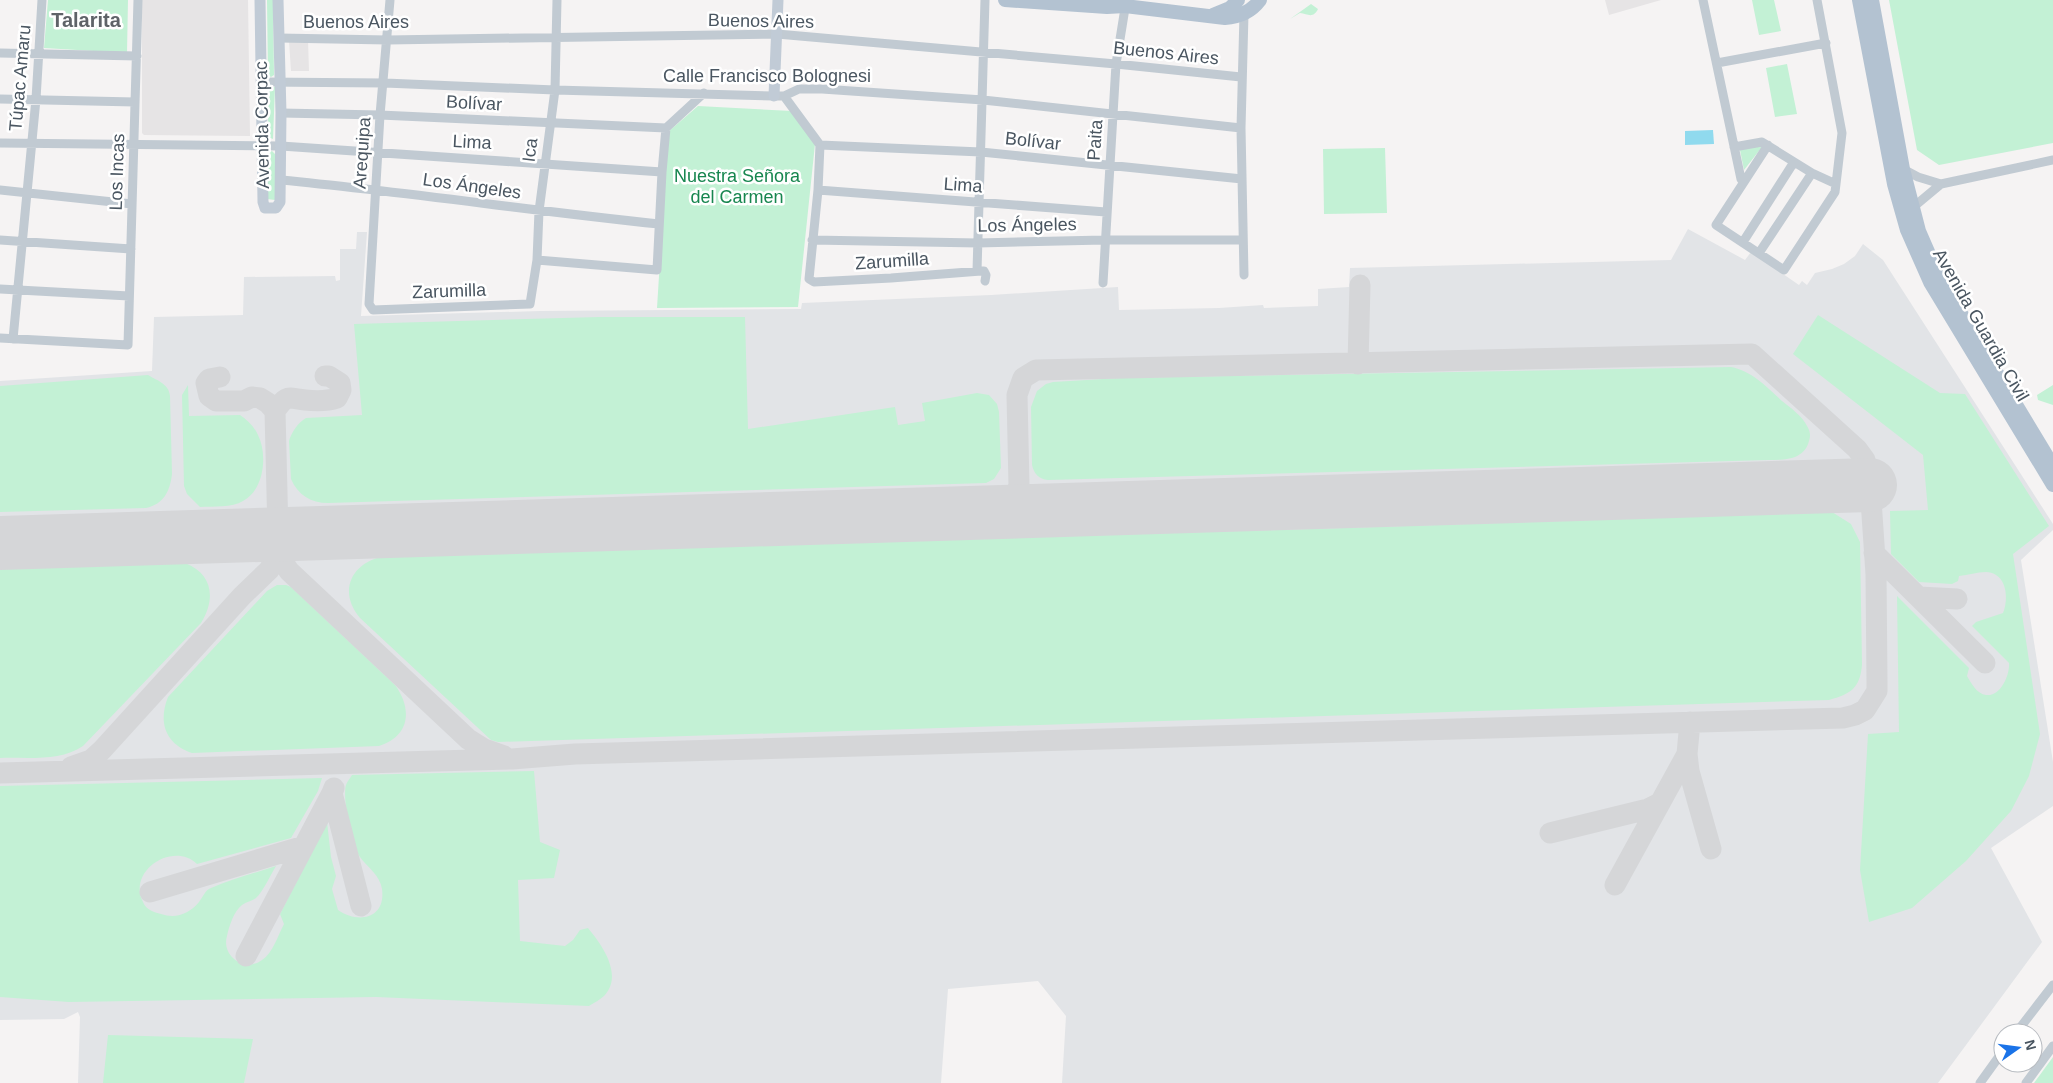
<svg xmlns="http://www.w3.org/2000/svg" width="2053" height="1083" font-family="Helvetica,sans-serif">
<rect width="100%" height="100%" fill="#f5f3f3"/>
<path fill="#e6e4e5" d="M142,0H248L250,136L144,135L142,133Z
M1605,0H1661L1609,15Z
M308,40L309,71H291L289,41Z"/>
<path fill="#e2e4e7" d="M1688,229L1745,260L1751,252L1799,285L1802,281L1807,285L1815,273L1832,269L1844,264L1855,256L1863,244L1883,260L2053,524V530L2021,560L2053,762V806L1991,848L2042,942L1938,1083H1062L1066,1016L1038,981L948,989L941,1083H78L80,1017L78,1012L64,1019L0,1020V381L152,371L154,317L243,315L244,277L335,276L336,281L340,280V249H356L357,232H367L361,316L540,311L801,309L802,303L991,295L1118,287L1119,310L1219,308L1263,305L1264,308L1318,306V289L1349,287L1350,268L1671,260Z"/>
<path fill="#c3f1d5" d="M48,0H128L127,53L44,48Z
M267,0H273L274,75L271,77L268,75Z
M1752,0H1774L1781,31L1759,35Z
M1889,0H2053V143L1939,165L1917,150Z
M1311,4L1318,9C1313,19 1308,14 1300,13L1290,19Z
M1787,64L1797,114L1775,117L1766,68Z
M268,86L275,87L273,139L268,137Z
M698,106L792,111L815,144L798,307L657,308L668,132Z
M1760,145L1762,147L1744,170L1740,150Z
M1385,148L1387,213L1324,214L1323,149Z
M272,151L275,154V200L267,199L268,153Z
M1818,315L1940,393L1965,394L2049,526L2013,554L2040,734L2029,776L2011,811L1966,861L1912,908L1869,922L1860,870L1868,734L1899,732L1897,596L1969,668L1967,676C1971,683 1977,694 1986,695C2001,697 2010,674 2009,663L1972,626L1976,622L2003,613C2009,598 2007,573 1986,572C1977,572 1968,575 1959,576L1958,581L1952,584L1919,582L1891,554L1890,511L1928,510L1923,455L1793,354Z
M599,317H745L748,429L895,407L898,425L925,421L922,403L977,393L989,395L997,404L999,412L1001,468L994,479L986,483L328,503C311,503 298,495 291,479L289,441C292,431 298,423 306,418L362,415L354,324Z
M1731,367C1752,371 1767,387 1782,401C1791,408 1802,416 1807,426C1810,431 1811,435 1809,441C1804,460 1785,460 1768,460L1048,480C1039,479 1034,474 1032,465L1031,407L1037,391L1046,384L1053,382L1120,378Z
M148,375C158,381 169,384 170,396L172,474C170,491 164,504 146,508L0,512V386Z
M188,385L189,416L240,415C247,420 254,426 258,435C268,455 264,490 243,501C232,508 213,506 200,507L187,494L184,486L182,395Z
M2053,385V405L2038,400L2037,395Z
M1832,512L1851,524L1860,542L1862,665C1860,688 1851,694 1829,700L498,742L491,740L360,618C337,591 352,561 386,556L1377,527Z
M185,563C213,574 216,599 201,623L83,746C60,762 27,757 0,758V568Z
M277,585H286L291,587L395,685C412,708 411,736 379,746L192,753C165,744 158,722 168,697L267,591Z
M534,771L540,842L560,850L554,878L518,880L520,941L565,946L573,940L580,930L588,928C602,945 623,974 605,995C601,999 594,1003 589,1006L376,997L69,1002L0,997V786L322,778L318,791L291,838L197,864C173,841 127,871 143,902C146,910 154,912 161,914C176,919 189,914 199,902C203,897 205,890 211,888C232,879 255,873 276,866C271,874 263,892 256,898C252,901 246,902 242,905C234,911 229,926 227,936C221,956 245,973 262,960C273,953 278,935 284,924L280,914L327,822L331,857L336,876L332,889L338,910C358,924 386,919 382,889C380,875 367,867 360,857C352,845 342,799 346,785C347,782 350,778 352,775Z
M108,1035L253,1039L244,1083H103Z
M2053,1057V1083H2034Z"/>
<path fill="#90daee" d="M1713,130L1714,144L1685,145V131Z"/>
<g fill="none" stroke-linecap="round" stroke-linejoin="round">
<path stroke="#d5d6d8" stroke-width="21" d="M1358,364L1360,285
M275,411C287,394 287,398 305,400C315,401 328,401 337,398L341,390L340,383L329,376H325
M996,512L1013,500L1019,486
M1874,553L1985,663
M278,554L289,571L468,739L484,749L504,756
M1919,597L1957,599
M1690,722L1687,754L1689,771L1711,849
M71,767L91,760L102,750L242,596L269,570L278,554V534L275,411L268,403L260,398L252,397L244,401H216L209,396L206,383L209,379L220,377
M0,773L512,759L575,754L1843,718L1855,715L1865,710L1877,691V682L1876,574L1870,485L1865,460L1857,449L1752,354L1036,370L1023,378L1017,395L1019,486L1024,499L1035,511
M334,788L332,793L361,906
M1550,833L1648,809L1660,803
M1615,885L1687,754
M150,892L304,846
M246,956L332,793"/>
<path stroke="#d5d6d8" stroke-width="54" d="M0,543L1870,485"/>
<path stroke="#c1cad2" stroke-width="9" d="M390,0L380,115L369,304L373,310L530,304L537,260L539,211L555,90L557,0
M1703,0L1741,179L1743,182
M279,38L388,40L777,34L1116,64L1241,77
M0,53L137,56
M1717,63L1826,43
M263,82L385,83L555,90L774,96H784L799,89H822L983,100L1241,128
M784,96L820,145L818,190L809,279L814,282L891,278L981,271H984L986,275L985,281
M0,99L135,102
M281,113L380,115L666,128
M0,143L281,146L662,172
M820,145L981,152L1242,179
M1768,145L1716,225L1784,270L1835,192L1836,184L1842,133L1817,0
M1734,147L1762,142L1812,173L1836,184
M1903,169L1918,177L1941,184L2053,160
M281,180C407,192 533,211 659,224
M0,190L132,204
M818,190L1106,212
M1911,209L1941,184
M0,240L131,249
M812,240L978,243L1104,240H1242
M1743,242L1794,162
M1759,253L1812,173
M537,260L657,270L662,172L666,128L704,93
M977,271L985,0
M1244,275L1241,128L1244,14
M1103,283L1116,64L1126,2
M0,289L129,296
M0,338L128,345L138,0
M13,339L36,99L42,0
M2016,1033L2053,985
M1980,1083L2003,1051
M2026,1083L2053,1046"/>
<path stroke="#c1cbd6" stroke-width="11" d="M260,0L263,202L265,208H276L280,202L281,113L278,0
M774,96L778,0"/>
<path stroke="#b3c2d1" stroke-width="14" d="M1005,0L1107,7L1125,6L1225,18C1240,17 1251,12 1260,0
M1859,0L1894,184L1907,230L1930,282L2053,485
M1872,0L1903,169L1919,231L1939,277L2053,466
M1213,15L1230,8L1238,0"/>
</g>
<g text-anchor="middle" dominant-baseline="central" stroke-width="5" stroke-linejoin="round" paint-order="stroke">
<g font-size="18" fill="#4a5661" stroke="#fff">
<text transform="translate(761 21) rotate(1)">Buenos Aires</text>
<text x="356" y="22">Buenos Aires</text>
<text transform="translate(1166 53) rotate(6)">Buenos Aires</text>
<text x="767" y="76">Calle Francisco Bolognesi</text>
<text transform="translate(20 78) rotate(-85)">Túpac Amaru</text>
<text transform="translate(474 103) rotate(3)">Bolívar</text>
<text transform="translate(262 125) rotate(-91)">Avenida Corpac</text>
<text transform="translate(1095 140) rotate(-86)">Paita</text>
<text transform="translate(1033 141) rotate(6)">Bolívar</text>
<text transform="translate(472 142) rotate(3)">Lima</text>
<text transform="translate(530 150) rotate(-83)">Ica</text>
<text transform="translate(362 153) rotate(-86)">Arequipa</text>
<text transform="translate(117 172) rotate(-88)">Los Incas</text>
<text transform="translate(963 185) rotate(4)">Lima</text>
<text transform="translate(472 186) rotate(8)">Los Ángeles</text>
<text transform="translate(1027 225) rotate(-1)">Los Ángeles</text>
<text transform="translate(892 261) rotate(-4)">Zarumilla</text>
<text transform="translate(449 291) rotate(-2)">Zarumilla</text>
<text transform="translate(1981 325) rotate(60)">Avenida Guardia Civil</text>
</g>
<g font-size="18" fill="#17864f" stroke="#fff">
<text x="737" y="176">Nuestra Señora<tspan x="737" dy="21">del Carmen</tspan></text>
</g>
<g font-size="20" font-weight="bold" fill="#5f6368" stroke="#fff">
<text x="86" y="20">Talarita</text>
</g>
</g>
<g transform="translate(2018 1048) rotate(76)"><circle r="24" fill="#ffffff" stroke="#b7bbc0"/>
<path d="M0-4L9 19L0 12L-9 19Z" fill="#1a73e8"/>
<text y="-8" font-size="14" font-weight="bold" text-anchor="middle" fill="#4a5661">N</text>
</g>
</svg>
